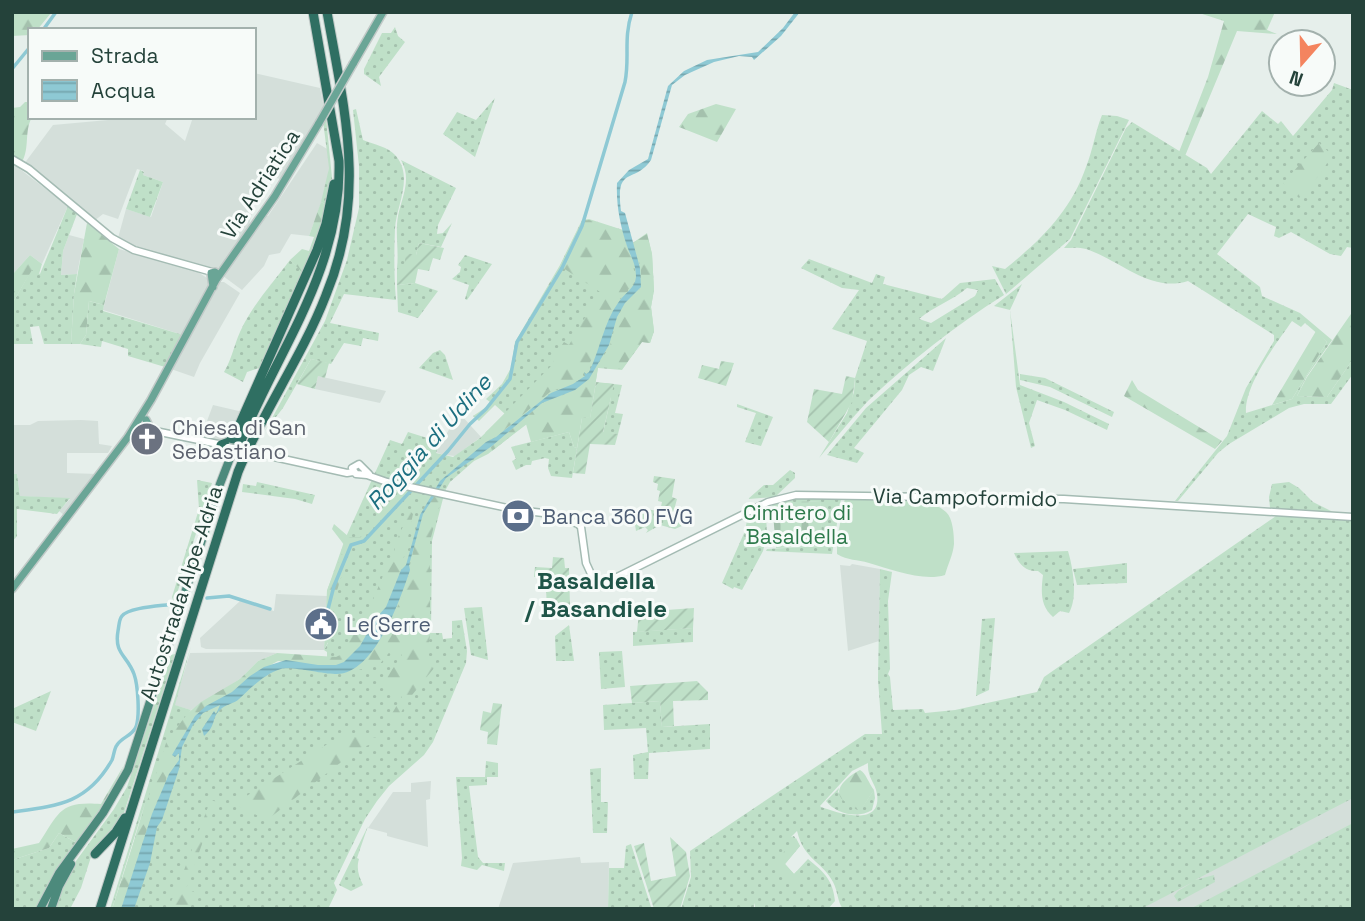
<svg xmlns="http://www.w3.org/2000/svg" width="1365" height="921" font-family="'Space Grotesk',sans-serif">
<defs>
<pattern id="grass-dots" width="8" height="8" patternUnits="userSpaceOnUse" patternTransform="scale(1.75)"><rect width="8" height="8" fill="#bfe0c8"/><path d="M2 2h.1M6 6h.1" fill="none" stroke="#a4c1ad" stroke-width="1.8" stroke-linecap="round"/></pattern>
<pattern id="forest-firs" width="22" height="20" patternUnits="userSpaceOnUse" patternTransform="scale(1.75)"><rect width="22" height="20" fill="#bfe0c8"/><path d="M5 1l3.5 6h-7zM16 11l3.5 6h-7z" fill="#a4c1ad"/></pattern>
<pattern id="cemetery-stones" width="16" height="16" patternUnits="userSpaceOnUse" patternTransform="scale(1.75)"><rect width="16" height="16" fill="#bfe0c8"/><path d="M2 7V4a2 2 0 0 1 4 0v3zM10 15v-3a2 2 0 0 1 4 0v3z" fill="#a4c1ad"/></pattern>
<pattern id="garden-furrows" width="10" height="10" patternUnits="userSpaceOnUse" patternTransform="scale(1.75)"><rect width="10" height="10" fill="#bfe0c8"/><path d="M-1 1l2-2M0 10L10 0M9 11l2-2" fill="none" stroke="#a4c1ad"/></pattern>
<pattern id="water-rules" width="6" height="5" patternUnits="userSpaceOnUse" patternTransform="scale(1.75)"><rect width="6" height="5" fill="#8ec9d4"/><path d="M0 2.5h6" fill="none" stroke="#74a5ad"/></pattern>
</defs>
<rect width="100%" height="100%" fill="#e6efeb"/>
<path fill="#d4dfda" d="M254,73L320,88L324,108L283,180L261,173L247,234L222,266L216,269L141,249L118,238L126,209L151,217L163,182L143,175L144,171L137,169L118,219L103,214L94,221L24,164L53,125L108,120L110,117H168L165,124L185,141L193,117H254Z
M317,143L329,150V168L326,189L309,236L291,234L280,253L269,255L264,266L242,290L223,276L265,215L268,216Z
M12,163L68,206L42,264L30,255L12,275Z
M69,235L84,239L77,274L61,275L63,251Z
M119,249L198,272L207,278L209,287L183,335L103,310Z
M220,282H224L240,293L200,363L194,377L171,369Z
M318,376L386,391L380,403L315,389Z
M213,405L243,412L232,436L221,441L201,437Z
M461,415L481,437L455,456L444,455L466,428L443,455L436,452L450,428Z
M81,420L98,421L99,444L112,446L108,453H67V473L98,474L65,516L59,511L70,499L20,496L17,474H12V425H30L38,421Z
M852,564L880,569L879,641L848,651L840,565L850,566Z
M276,594L327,596L324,650L206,649L201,647L200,638L240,601L274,611Z
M190,653L262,652L277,653L258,661L240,679L191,710L174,705Z
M431,781L430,799L426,800L428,847L387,836V833L368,828L393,792H411V783Z
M1353,791V909H1130Z
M580,857L581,863L609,862L608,909H498L513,863Z"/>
<path fill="url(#grass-dots)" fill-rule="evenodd" d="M395,27L398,36L405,42L379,77L381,86L364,74V69L382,33H391Z
M1334,83L1353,90V156L1351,160L1353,161V248L1347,247L1341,256L1330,254L1291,232L1279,238L1274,236L1276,227L1248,214L1217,254L1260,287L1262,296L1300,313L1332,340L1307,376L1297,396L1327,397L1353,359V374L1331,404H1304L1289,408L1229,444L1218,453L1178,501H1175L1227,436L1246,388L1274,341V335L1188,281C1150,293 1120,260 1086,249C1079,247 1071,248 1064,248L1071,240L1126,128L1132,122L1207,168L1211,174L1262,111L1278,124L1281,121L1293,136L1332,90ZM1292,321L1301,327L1305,323L1327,342L1292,399L1246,413C1244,385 1276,344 1292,321Z
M495,98L475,157L443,134L457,112L476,120Z
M356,109L363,140C373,144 389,147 396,156C414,178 396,206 395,229C394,253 394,277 396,300L344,294L330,323L379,333L378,341L363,338L361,346L344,343L331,364L311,359L283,408L265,431L325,321L347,260L359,208V166L353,110Z
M1102,115L1117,116L1129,120L1070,239L1006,294L992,266L1005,269C1040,241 1071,211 1086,167C1093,150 1095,132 1102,115Z
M326,117L332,178L326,219L262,367L247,372L243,382L224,372C232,359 234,345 240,332C252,305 273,283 290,260L302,271L327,205L321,202L329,168L323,121Z
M401,160L456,188L438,225L437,234L443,233L452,223L441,247L419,243L416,255L404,268H397C399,251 395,233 398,216C402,197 412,179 401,160Z
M140,170L144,172L143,175L163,182L150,217L126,209Z
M68,206L77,214L63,251L61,275L77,274L74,294L71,344H44L39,326L30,327L33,344H12V304L32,269L40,274Z
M589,219L623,230L627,247L647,233L652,254L654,290L651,307L654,331L650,343L642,342L622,370L598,368L590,418L553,417L527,424L488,454L474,461L450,482L445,491L432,541L431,633H442L443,639L452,638V621L462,620L467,651L466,663L433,742L424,755L389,786L377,801L365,819L334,883L337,890L328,909H114L146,800L112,909H110L191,646L175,705L191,710L169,740L254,667L327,657V652L324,650L328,643V588L345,539L390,440L402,444L408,432L440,442L436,453L453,457L480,438L505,414L495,405L479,421L473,416L485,408L490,402L486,399L502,384L511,368L515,342L560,265L582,220Z
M465,255L492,264L467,300L465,299L469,285L452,279L460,272L461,267L458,265Z
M809,259L872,283L876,274L885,277L883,284L942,299L960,283L995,279L1004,295C956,325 909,362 868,401C851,419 835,439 819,458L847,413L854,392L855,378L867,341L832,329L859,290L842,288L801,268ZM967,288L978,290L975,296L931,323L919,319C934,306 952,301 967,288Z
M415,283L438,291L418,318L398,312L397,285Z
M1022,284L1010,310L1020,385L1064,402L1109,424L1107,430L1065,410L1037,400L1029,423L1035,446L1031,448L1016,387L1010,310L994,306Z
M89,301L104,305L103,311L183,335L165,367L128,356V349L102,341L101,347L80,344L86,335Z
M946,338L933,371L921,367L909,375L902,390L854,448L864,453L857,463L827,455L866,408Z
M440,350L445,355L453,380L419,368L433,353Z
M1020,374L1045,378L1114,412L1112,417L1050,387L1020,380Z
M605,383L622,385L615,413L623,414L618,434L603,433L611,397Z
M737,404L773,417L761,446L745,442L756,413L737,407Z
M569,432L574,447L577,448L572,478L551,476L548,468L549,459L545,458L532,461L531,465H526L516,470L512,461L516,459L511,447Z
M790,470L795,473V478L775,497L748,499L764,485H773Z
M12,474H17L20,496L70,498L57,514L17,509V536L12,542Z
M197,480L212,483L174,603L172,597L199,509Z
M257,482L315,495L312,504L295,499L242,492L243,484L256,486Z
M1289,482L1299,488L1313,502L1333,512L1270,508L1269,497L1272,484Z
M797,497H839L841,499L832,554L766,551L767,549L822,546L820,501L785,503V499Z
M647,509L692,518L693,521L675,529L660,525L646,533L648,530L645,527L636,531L633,512Z
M760,509L766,515L767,534L754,533L752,544L764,547L763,551L742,590L734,587L733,589L722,583L745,531L748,515Z
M1276,516L1353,521V798L1195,880L1214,875L1215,882L1178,902L1174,896L1178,891L1193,882L1141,909H843C837,901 838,891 833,882C822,861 804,860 797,831L791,837L794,836L800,846L785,864L794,874L808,859C824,872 833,880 835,901L828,909H755V903L753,909H681L691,877L690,851L865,734H882L878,679L880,569L892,572L888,601L890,669L888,674L890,677L893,710L923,709L925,713L955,710L1037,692L1044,677ZM868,763C867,778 875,782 877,794C882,828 838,813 821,807L820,806L852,771Z
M1068,551C1073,568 1078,597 1069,613L1060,611L1053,617C1040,606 1041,591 1043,575L1038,571C1025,572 1019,564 1014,553Z
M1127,563V583L1077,585L1073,569Z
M482,607L488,660L471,655L464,608Z
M995,618L989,690L976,696L982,619Z
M569,625L574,661H556L555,636Z
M693,628V642L633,646V632Z
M622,651L625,687L601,689L599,652Z
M175,654L122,819L109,839L91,857L81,888L70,909H53L68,872L114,809L127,787L171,655Z
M51,691L36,731L12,722V709Z
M660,701L662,727L710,724V749L649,753L648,779H634L633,755L648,752L646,728L604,730L603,705Z
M486,761L498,763V777H487V785L469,786L478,857L483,863H505L504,871L482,865L477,870L461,866L462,858L456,777H485Z
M601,768V802H608L607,833H593L590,769Z
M839,788L838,792L857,810L861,809L874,790L875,798L872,810C858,819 836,814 826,801Z
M1353,823V909H1190Z
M368,826L357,858L359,859C356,869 359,876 363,885L351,891L339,885Z
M59,833L77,843L52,878L37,909H12V860L49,848Z
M631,844L651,907L608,909L609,868H624L626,846Z"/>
<path fill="url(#forest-firs)" d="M12,12H49L51,13L37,30H30V35L12,36Z
M1196,12H1275L1267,30L1277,34L1237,31L1185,156L1179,152L1208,77L1224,21Z
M25,102H30V117H32C24,131 30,148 22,162L12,156V108L20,107Z
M716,104L736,109L717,142L679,127L688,114Z
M1319,143L1332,155L1321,173L1299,198L1283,183Z
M321,202L327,205L317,238L302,272L290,260L302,249L309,251L314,237L309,236Z
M589,220L622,230L632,259L635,276L634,283L618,301L609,318L601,345L578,381L550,392L496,437L488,441L485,433L554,363L553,357L564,342L569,345L600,292L560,266L582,221Z
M87,223L119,249L104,305L89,301L86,335L80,344H71L74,294Z
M647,234L652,254L654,290L651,307L654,331L650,343L642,342L622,369L598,367L590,417L582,418L577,448L574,447L569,432L531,442L526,424L492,451L491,447L542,403L576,390L589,379L610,346L617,318L625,303L641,288V268L633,243Z
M30,255L42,264L39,274L32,270L12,304V275Z
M1353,311V359L1327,397L1297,396L1307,377Z
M1316,331L1327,342L1292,399L1272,405Z
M1132,380L1138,390L1222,441L1215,449L1124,396Z
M435,494L442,496L430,541V635L425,669L439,662L408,700L394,725L388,720L402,697L381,685L402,655L392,649L379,665L358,670L357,667C385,645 400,604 410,571V565L420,521Z
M410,511L413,514L401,570L392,594L386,607L353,654L344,662L336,665L278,661L250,676L232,692L198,713L173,755L175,757L152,814L121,909H112L167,740L188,713L201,702L240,679L258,661L277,653L336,657L342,654L372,602L390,559L394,556L395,544Z
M334,524L349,537H360L368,531L357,541L345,546L346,562L329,616L336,627L324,650L327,590L345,546L332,529Z
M340,736L388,738L358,749L267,820L234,804Z
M124,765L108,800L77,843L59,833L49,848L12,860V849L39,843C60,811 60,801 101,804Z
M860,770C866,773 869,784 874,790L861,810H857C853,807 847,804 843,800C831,789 850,775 860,770Z
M208,799L217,802L186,889L202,895L185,909H167L175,894L208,807Z
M796,838L800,846L785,864L794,874L797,871L798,878L796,887L774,869L776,861Z"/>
<path fill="url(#cemetery-stones)" d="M820,501L822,546L776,548L772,503Z"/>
<path fill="url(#garden-furrows)" d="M419,243L444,248L440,260L433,258L429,271L418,269L415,283L397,285V268H404L406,253L416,255Z
M311,359L329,363L325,378L318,376L315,389L297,384Z
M721,361L734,363L726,386L698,378L702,365L719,369Z
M846,376L855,378L852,402L829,442L807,422L814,389L842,394Z
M596,382L614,384L603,432L618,434L615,445L590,444L585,474L573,473L582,418H590Z
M654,476L675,479L672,497L677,499L673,514L660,511L662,502L658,501L660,491L657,490L658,484L653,482Z
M553,557L564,558L565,568H569L570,606L547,610L546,588H552V578L534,577L535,567L552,568Z
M694,608L693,628L637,632L639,612Z
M697,681L708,692V700L673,701L674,726L662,727L660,701L632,703L630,686Z
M493,703L502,704L497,745L487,744L488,732L480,730L483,711L491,713Z
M670,837L686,852L690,876L680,909H654L634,846L644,843L651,881L676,876Z"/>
<path fill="#bfe0c8" d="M845,498C873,499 925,493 946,512C953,518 954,535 954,544C953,555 948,564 945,575C923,582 890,569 869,563C857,559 848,561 837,554V539Z"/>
<path fill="url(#water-rules)" d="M795,12H800L781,36L754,60L752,57L739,56L714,62L685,75L672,85L651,160C634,185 615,164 621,211L625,213L640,268L641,287L625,303L617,317L609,345L589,379L575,390L542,403L492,446L446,478L423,514L409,565L410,570C400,600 374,676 335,674C322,674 291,666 281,669C264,674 251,688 239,699C234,704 225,704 220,710C211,718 217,725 204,736L202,729L214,711L216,714L220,705L203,713L193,725L182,747L179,769L162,820L157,827L150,863L134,909H121L152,814L169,774L179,760V753L175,757L172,755L195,716L206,706L232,692L250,676L264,667L286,660L318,665H336L344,662L360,646L375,619L386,607L401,570L406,565L420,515L440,481L486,442L496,437L551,393L573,384L585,376L584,372L586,374L589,372C600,350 604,322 618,303C624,293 635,289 636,277C636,264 631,257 627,246C620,225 616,204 617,183L629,170L648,159L668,86L684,71L707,60L758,52L783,28Z"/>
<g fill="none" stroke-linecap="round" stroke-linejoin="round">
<path stroke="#8ec9d4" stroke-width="3.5" d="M43,30L56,12
M12,69L30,47
M207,598L229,596L270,609
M328,609L334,586L351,545L364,541L448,451L470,424L486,409L510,379L517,342L562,268L582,226L625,82C630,57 623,39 632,12
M12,812C57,806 87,804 112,760C114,755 114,749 117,745C122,737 132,736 136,727C140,716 138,685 134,674C127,655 114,654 118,631C119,626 119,619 122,616C129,607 162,606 174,604"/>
<defs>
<path id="secondary" d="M12,159L29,169L112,238L134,250L212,272
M144,430L160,432L223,445
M256,453L347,473L353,472
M352,468L356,474L367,475L387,482L517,510L552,514L578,524L581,527L586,563L597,587L768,502L796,495L1064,499L1353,517
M352,468L359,464L369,474"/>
<path id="primary" d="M353,64L383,12
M213,287L211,273L215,272L219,275
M128,437L146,429L148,424L146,420
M12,589L128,437L151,400L216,280L275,196L319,123"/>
<path id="trunk" d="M40,909L59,873L103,813L128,770L220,484L232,453
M51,909L59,886L71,864"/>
<path id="motorway" d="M221,445L229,442L234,437L317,250L326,224L334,184
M236,453C274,354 342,273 339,161L313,12
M95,854L116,832L125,818
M100,909L238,472C263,411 302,357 326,295C367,196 345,113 327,12"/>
</defs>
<use href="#secondary" stroke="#a4bbb3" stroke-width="9"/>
<use href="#primary" stroke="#c2cac8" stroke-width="10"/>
<use href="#trunk" stroke="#c2cac8" stroke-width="10"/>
<use href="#motorway" stroke="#c2cac8" stroke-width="11"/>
<use href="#secondary" stroke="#fff" stroke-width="6"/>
<use href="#primary" stroke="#6aa596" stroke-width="7"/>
<use href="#trunk" stroke="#4c8a7c" stroke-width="8"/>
<use href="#motorway" stroke="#2f6f62" stroke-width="9"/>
<defs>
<path id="secondary-bridge" d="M228,447L256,453"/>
<path id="primary-bridge" d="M319,123L353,64"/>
</defs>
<use href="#secondary-bridge" stroke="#a4bbb3" stroke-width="9" stroke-linecap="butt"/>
<use href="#primary-bridge" stroke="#c2cac8" stroke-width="10" stroke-linecap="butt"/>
<use href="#secondary-bridge" stroke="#fff" stroke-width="6"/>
<use href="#primary-bridge" stroke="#6aa596" stroke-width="7"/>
</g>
<defs>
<symbol id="church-disc" viewBox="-11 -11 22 22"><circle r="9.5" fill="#6b7280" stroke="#f7fbf9"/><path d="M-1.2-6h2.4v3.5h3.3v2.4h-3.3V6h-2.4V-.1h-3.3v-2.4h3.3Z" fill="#fff"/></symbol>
<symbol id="bank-disc" viewBox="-11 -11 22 22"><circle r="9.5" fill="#5c6f8a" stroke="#f7fbf9"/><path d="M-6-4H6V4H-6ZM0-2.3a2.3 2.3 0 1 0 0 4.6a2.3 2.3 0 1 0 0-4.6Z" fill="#fff"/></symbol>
<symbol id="civic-disc" viewBox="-11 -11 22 22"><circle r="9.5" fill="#5c6f8a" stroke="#f7fbf9"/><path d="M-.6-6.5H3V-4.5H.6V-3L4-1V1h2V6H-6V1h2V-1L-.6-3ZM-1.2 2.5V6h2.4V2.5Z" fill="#fff"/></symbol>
</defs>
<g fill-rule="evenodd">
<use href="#church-disc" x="128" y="420" width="38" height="38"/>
<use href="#bank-disc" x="499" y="497" width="38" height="38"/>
<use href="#civic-disc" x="302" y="605" width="38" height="38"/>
</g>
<g text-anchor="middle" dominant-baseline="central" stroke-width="6" stroke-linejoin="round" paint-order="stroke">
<g font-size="21" fill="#24423a" stroke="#f7fbf9">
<text transform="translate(260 184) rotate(-57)">Via Adriatica</text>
<text transform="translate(965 497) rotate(1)">Via Campoformido</text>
<text transform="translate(181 593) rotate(-72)">Autostrada Alpe-Adria</text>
</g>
<g font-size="21" fill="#5b616d" stroke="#f7fbf9" text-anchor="start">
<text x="172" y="427">Chiesa di San<tspan x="172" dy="24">Sebastiano</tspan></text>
</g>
<g font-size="21" fill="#2d7a4b" stroke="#f7fbf9">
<text x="797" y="512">Cimitero di<tspan x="797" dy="24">Basaldella</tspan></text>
</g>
<g font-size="21" fill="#4e5e75" stroke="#f7fbf9" text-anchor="start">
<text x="542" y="516">Banca 360 FVG</text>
<text x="346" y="624">Le(Serre</text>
</g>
<g font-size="23" font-style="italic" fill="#1c6f80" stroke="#f7fbf9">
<text transform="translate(429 442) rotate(-48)">Roggia di Udine</text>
</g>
<g font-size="24" font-weight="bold" fill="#1f5548" stroke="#f7fbf9">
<text x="596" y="580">Basaldella<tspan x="596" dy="28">/ Basandiele</tspan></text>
</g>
</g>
<rect width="1365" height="921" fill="none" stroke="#24423a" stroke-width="28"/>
<rect x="28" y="28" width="228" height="91" fill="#f7fbf9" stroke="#a3b1ad" stroke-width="2"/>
<rect x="42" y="51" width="35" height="10" fill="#6aa596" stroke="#a3b1ad" stroke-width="2"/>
<text x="91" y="63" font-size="21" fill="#24423a">Strada</text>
<rect x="42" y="80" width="35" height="21" fill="url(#water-rules)" stroke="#a3b1ad" stroke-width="2"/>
<text x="91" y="98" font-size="21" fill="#24423a">Acqua</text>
<g transform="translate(1302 63) rotate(200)"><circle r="33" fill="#f7fbf9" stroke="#a3b1ad" stroke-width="2"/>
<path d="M0-5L12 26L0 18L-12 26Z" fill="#f4845f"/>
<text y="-10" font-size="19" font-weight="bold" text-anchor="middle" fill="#24423a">N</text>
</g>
</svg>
